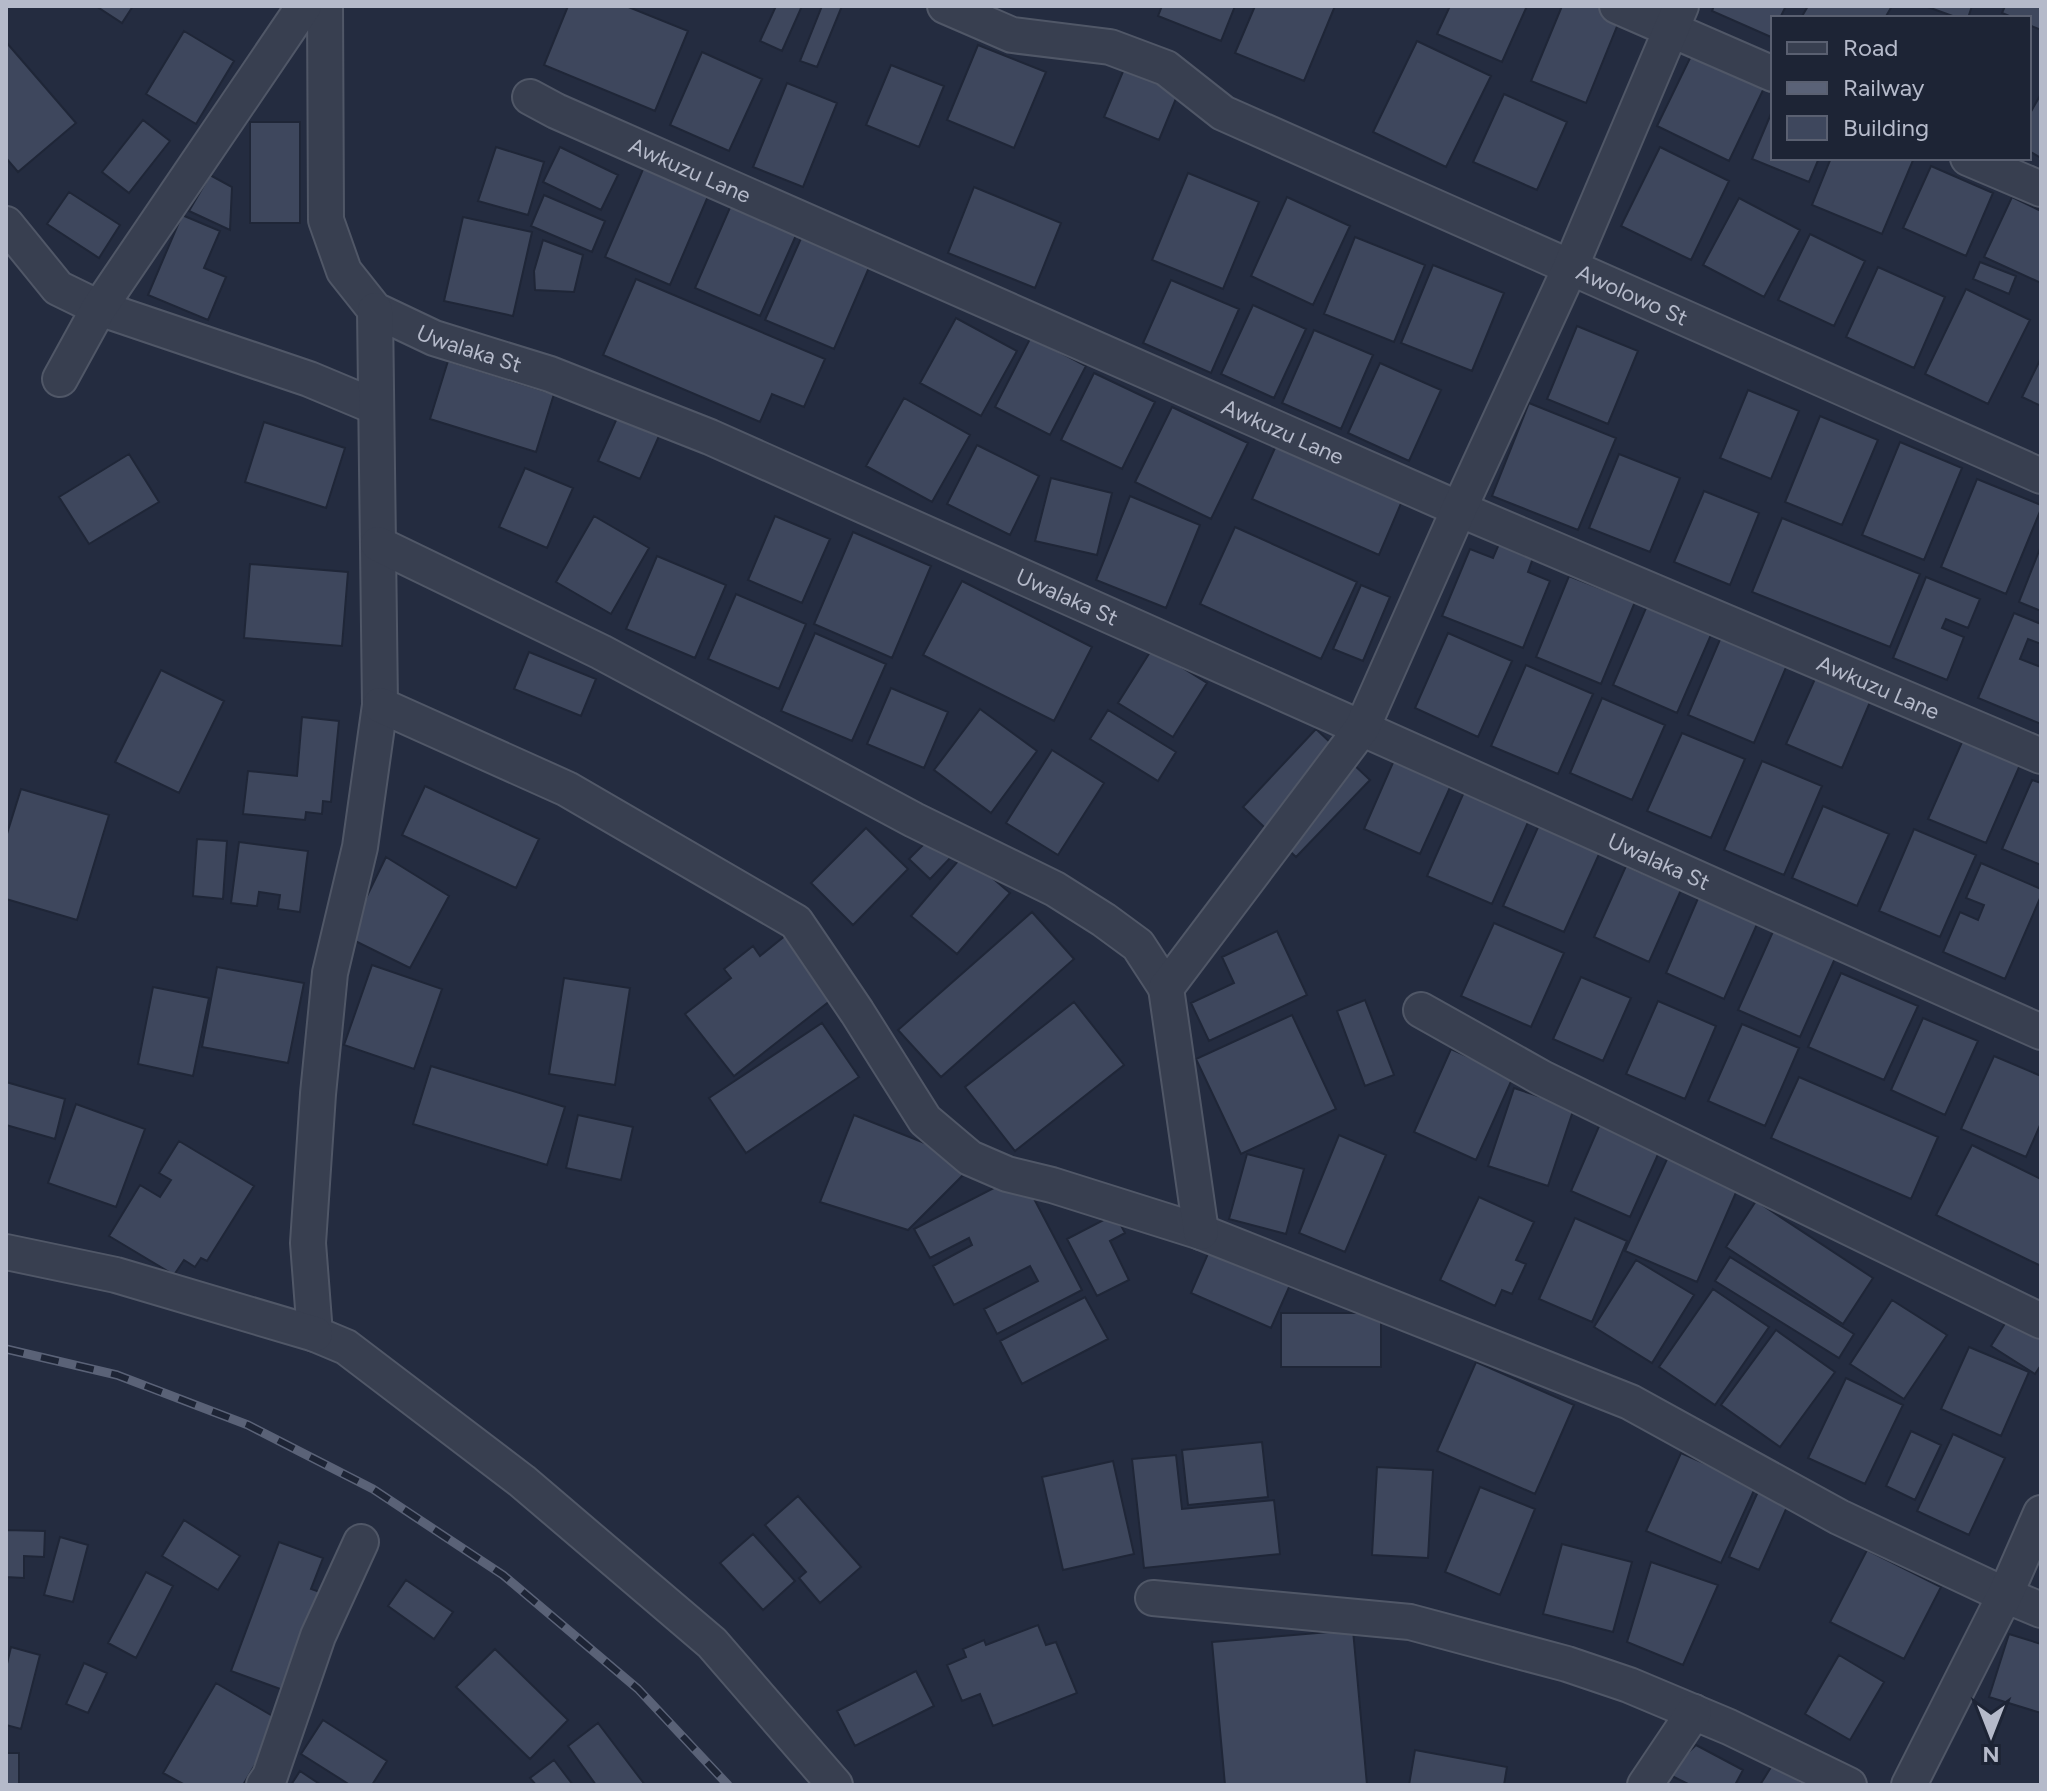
<svg xmlns="http://www.w3.org/2000/svg" width="2047" height="1791" font-family="Figtree,sans-serif">
<rect width="100%" height="100%" fill="#242c40"/>
<path fill="#3e475d" stroke="#1f2637" stroke-width="2" d="M96,6H133L122,23Z
M568,6H626L688,31L655,111L544,65Z
M776,6H802L782,51L760,41Z
M822,6H842L817,67L800,61Z
M1162,6H1235L1221,41L1158,16Z
M1255,6H1335L1304,81L1235,53Z
M1450,6H1527L1502,62L1437,34Z
M1562,6H1602L1622,14L1586,103L1531,81Z
M1714,6H1786L1780,18H1773L1771,37L1712,11Z
M1808,6H1892L1885,18H1801Z
M1925,6H1972L1968,18H1958Z
M2005,6H2041V30L2029,25V18H2014L2002,13Z
M184,31L234,61L196,124L146,94Z
M1417,41L1491,76L1446,167L1373,132Z
M6,42L76,123L18,172L6,158Z
M978,45L1046,72L1014,148L947,120Z
M702,52L762,79L729,151L670,125Z
M1693,52L1765,86L1729,161L1657,126Z
M1129,57L1184,79L1159,140L1104,117Z
M891,65L944,86L919,147L866,125Z
M787,83L837,103L803,187L753,167Z
M1504,94L1567,122L1537,190L1473,162Z
M2041,94V158L2029,151V115Z
M1773,109V158H1819L1809,182L1752,159Z
M143,120L170,141L129,193L102,172Z
M250,122H300V223H250Z
M496,147L544,162L528,215L478,201Z
M560,147L618,175L601,210L543,182Z
M1660,147L1729,181L1691,260L1621,226Z
M1831,158H1914L1882,234L1812,205Z
M1931,166L1993,193L1966,256L1903,228Z
M644,167L709,194L670,285L605,257Z
M1188,173L1259,202L1223,289L1152,260Z
M210,175L232,187L230,230L189,211Z
M974,187L1061,223L1035,288L948,253Z
M69,192L120,225L99,258L47,224Z
M544,195L605,221L592,252L531,226Z
M1287,197L1350,226L1313,305L1251,276Z
M2012,197L2041,211V283L1984,257Z
M1739,198L1800,230L1764,297L1703,265Z
M732,203L798,231L760,316L695,288Z
M182,215L220,231L204,268L226,277L208,320L148,295Z
M463,217L532,232L513,316L444,301Z
M806,227L874,256L834,349L765,320Z
M1810,234L1865,261L1834,326L1778,300Z
M1355,237L1425,265L1394,342L1324,314Z
M543,240L583,255L574,292L535,290L534,271Z
M1980,262L2016,276L2009,294L1973,279Z
M1433,265L1504,293L1472,371L1401,343Z
M1878,267L1945,297L1914,368L1846,337Z
M636,279L825,359L804,407L772,394L760,422L603,355Z
M1171,280L1239,309L1211,373L1143,343Z
M1966,289L2030,320L1988,404L1925,374Z
M1253,305L1306,329L1274,398L1221,374Z
M956,318L1017,351L981,416L920,383Z
M1577,326L1638,351L1608,424L1547,399Z
M1314,330L1373,355L1341,429L1282,403Z
M1031,337L1086,366L1050,435L995,407Z
M2041,358V406L2022,397Z
M448,361L554,394L536,452L430,419Z
M1380,363L1441,390L1409,461L1348,433Z
M1094,373L1155,402L1122,469L1061,440Z
M1748,390L1799,411L1771,479L1720,458Z
M904,398L970,435L932,502L866,466Z
M1529,403L1616,438L1578,530L1492,496Z
M1172,407L1248,443L1211,519L1135,482Z
M1820,416L1878,440L1842,525L1785,502Z
M617,418L659,436L640,479L598,461Z
M264,422L345,448L326,508L245,482Z
M1279,439L1405,494L1379,555L1252,499Z
M1900,442L1962,468L1924,560L1862,535Z
M977,445L1039,476L1010,535L947,504Z
M129,454L159,502L89,544L59,497Z
M1619,454L1680,478L1650,552L1589,528Z
M525,468L573,488L547,548L499,527Z
M1051,478L1112,493L1097,555L1035,541Z
M1977,479L2041,505V509L2006,594L1941,567Z
M1704,491L1759,513L1730,585L1674,562Z
M1130,496L1200,525L1166,608L1096,580Z
M594,516L649,548L611,614L556,582Z
M775,516L830,539L802,603L748,580Z
M1782,518L1920,574L1890,647L1752,592Z
M1235,527L1357,582L1321,659L1200,604Z
M853,532L931,566L892,658L814,624Z
M1499,544L1533,558L1528,572L1550,581L1523,648L1442,616L1470,549L1493,558Z
M2041,546V611L2019,602Z
M657,556L726,585L695,658L626,629Z
M250,564L348,572L342,646L244,638Z
M1569,576L1635,602L1601,684L1536,657Z
M1926,577L1980,599L1968,628L1946,619L1942,628L1964,637L1947,680L1893,658Z
M962,581L1092,647L1054,721L923,655Z
M1361,585L1390,597L1363,661L1333,649Z
M736,594L806,624L779,689L708,659Z
M1649,601L1714,628L1677,713L1613,685Z
M2014,613L2041,624V644L2028,639L2020,659L2041,667V724L1978,698Z
M1724,630L1790,658L1754,743L1688,715Z
M815,633L886,664L852,741L781,711Z
M1448,633L1512,661L1478,737L1415,708Z
M1152,649L1207,683L1173,737L1118,703Z
M529,652L596,679L581,716L514,689Z
M1526,665L1593,694L1558,774L1491,746Z
M161,670L224,701L179,793L115,762Z
M1818,672L1873,695L1842,768L1786,744Z
M891,688L948,712L924,768L867,744Z
M1602,698L1665,725L1632,800L1570,773Z
M980,709L1037,751L991,813L934,770Z
M1108,710L1176,752L1158,781L1090,739Z
M302,717L339,721L331,802L323,801L322,814L306,812L305,820L243,814L248,771L297,776Z
M1316,729L1370,780L1296,857L1243,807Z
M1682,733L1745,759L1711,838L1647,811Z
M1966,733L2023,758L1986,843L1928,819Z
M1052,750L1104,783L1058,855L1006,823Z
M1395,758L1452,783L1420,854L1364,829Z
M1762,761L1822,786L1784,875L1724,850Z
M2032,780L2041,783V865L2002,849Z
M425,786L539,839L516,888L402,835Z
M21,789L109,815L77,920L6,899V837Z
M1464,792L1529,820L1492,904L1427,876Z
M1823,806L1889,834L1857,906L1792,878Z
M1539,825L1600,852L1564,932L1503,906Z
M866,828L908,869L853,925L811,883Z
M1914,829L1976,855L1940,937L1879,911Z
M934,834L954,854L930,879L909,859Z
M197,839L227,841L223,899L193,896Z
M239,842L308,851L300,912L278,909L280,895L259,892L257,906L231,903Z
M964,854L1010,893L957,954L911,916Z
M386,857L449,896L410,968L347,937Z
M1981,863L2041,889V896L2005,979L1943,952L1960,912L1978,920L1984,905L1966,898Z
M1626,866L1681,890L1649,962L1594,937Z
M1699,896L1758,922L1724,999L1666,973Z
M1032,912L1074,959L941,1077L898,1030Z
M1494,923L1564,953L1531,1027L1461,996Z
M1775,927L1837,954L1800,1037L1738,1010Z
M791,931L840,993L734,1076L685,1014L731,978L724,969L753,946L760,956Z
M1277,931L1307,995L1209,1041L1191,1003L1234,983L1222,957Z
M372,965L442,989L414,1069L344,1045Z
M217,967L304,983L288,1063L202,1047Z
M1841,973L1918,1006L1884,1080L1808,1047Z
M1581,977L1631,998L1603,1061L1553,1039Z
M564,978L630,988L615,1085L549,1074Z
M153,987L209,998L193,1076L138,1064Z
M1365,1000L1394,1075L1365,1086L1337,1011Z
M1658,1001L1716,1026L1685,1099L1626,1074Z
M1074,1002L1124,1065L1015,1151L965,1087Z
M1292,1015L1336,1109L1241,1154L1196,1059Z
M1923,1018L1978,1041L1945,1115L1891,1090Z
M822,1023L859,1077L746,1153L709,1098Z
M1742,1024L1799,1048L1765,1126L1708,1101Z
M1451,1049L1513,1077L1476,1160L1414,1132Z
M1994,1056L2041,1076V1123L2026,1157L1961,1129Z
M431,1066L565,1107L547,1165L413,1124Z
M1799,1077L1938,1137L1911,1199L1771,1138Z
M6,1082L65,1099L55,1139L6,1125Z
M1514,1088L1574,1108L1548,1186L1488,1166Z
M76,1104L145,1129L116,1207L48,1183Z
M578,1115L633,1127L621,1180L566,1168Z
M854,1115L975,1163L908,1230L820,1202Z
M1600,1124L1660,1150L1630,1217L1571,1191Z
M1339,1135L1386,1155L1345,1252L1299,1233Z
M179,1141L254,1186L207,1261L201,1258L195,1267L184,1260L174,1275L109,1236L140,1185L160,1197L171,1180L159,1173Z
M1972,1145L2041,1179V1266L1936,1215Z
M1247,1154L1304,1169L1286,1234L1229,1219Z
M1668,1157L1738,1188L1697,1282L1625,1251Z
M1021,1174L1082,1290L997,1334L984,1309L1038,1281L1030,1266L954,1305L933,1266L972,1245L969,1238L930,1258L914,1229Z
M1479,1197L1534,1222L1516,1260L1526,1264L1512,1294L1502,1290L1495,1306L1440,1280Z
M1756,1201L1873,1278L1843,1324L1726,1247Z
M1115,1214L1125,1233L1110,1241L1129,1280L1097,1296L1067,1239Z
M1575,1218L1627,1241L1592,1322L1539,1299Z
M1210,1249L1290,1285L1271,1328L1191,1293Z
M1730,1257L1854,1334L1839,1358L1715,1281Z
M1636,1260L1694,1295L1652,1363L1594,1327Z
M1713,1289L1769,1327L1715,1405L1659,1367Z
M1085,1297L1108,1339L1022,1384L1000,1341Z
M1892,1300L1947,1335L1904,1399L1850,1364Z
M1281,1313H1381V1367H1281Z
M2009,1317L2041,1338V1365L2035,1374L1991,1346Z
M1776,1330L1835,1372L1780,1447L1721,1405Z
M1969,1347L2029,1372L2001,1436L1941,1409Z
M1476,1362L1574,1405L1535,1494L1437,1451Z
M1846,1378L1903,1405L1865,1484L1808,1458Z
M1911,1431L1941,1445L1915,1500L1886,1486Z
M1953,1434L2005,1458L1969,1535L1917,1511Z
M1262,1442L1268,1497L1188,1505L1182,1450Z
M1681,1453L1756,1486L1721,1563L1646,1531Z
M1176,1455L1182,1509L1274,1500L1280,1554L1144,1568L1132,1459Z
M1113,1461L1134,1554L1063,1570L1042,1477Z
M1377,1467L1433,1470L1428,1558L1372,1555Z
M1764,1478L1794,1491L1759,1570L1729,1557Z
M1480,1487L1535,1509L1500,1595L1445,1572Z
M798,1496L861,1567L820,1603L799,1578L806,1572L765,1525Z
M184,1520L240,1556L218,1590L162,1556Z
M6,1530L45,1531L44,1557L24,1556V1578L6,1577Z
M753,1534L795,1581L763,1610L720,1563Z
M60,1537L88,1545L73,1602L44,1595Z
M279,1542L323,1558L311,1589L320,1592L283,1690L231,1671Z
M1562,1544L1632,1562L1613,1632L1543,1614Z
M1867,1550L1941,1587L1904,1659L1830,1622Z
M1651,1562L1718,1585L1683,1665L1627,1642Z
M146,1572L173,1586L136,1658L108,1643Z
M406,1580L453,1612L434,1639L388,1606Z
M1038,1625L1046,1645L1056,1642L1077,1693L993,1726L980,1694L962,1701L947,1665L966,1657L963,1649L984,1640L986,1645Z
M1353,1630L1367,1785H1225L1212,1642Z
M2009,1634L2041,1644V1713L1989,1697Z
M11,1647L40,1655L21,1729L6,1725V1668Z
M495,1649L568,1720L530,1759L456,1687Z
M1839,1655L1884,1682L1850,1740L1805,1714Z
M84,1663L107,1673L88,1713L66,1704Z
M916,1671L934,1706L855,1746L837,1711Z
M216,1683L281,1721L243,1785H185L163,1773Z
M323,1720L387,1761L372,1785H350L301,1754Z
M598,1723L645,1785H596L568,1746Z
M1696,1745L1743,1770L1735,1785H1690L1666,1773Z
M1415,1750L1507,1767L1504,1785H1409Z
M6,1753H19V1785H6Z
M554,1760L573,1785H536L530,1778Z
M1773,1764L1806,1785H1760Z
M300,1771L321,1785H291Z"/>
<g fill="none" stroke-linecap="round" stroke-linejoin="round">
<defs>
<g id="minor">
<path id="s1" d="M325,6L326,220L344,271L375,310L434,338L550,374L710,437L2041,1032"/>
<path id="s2" d="M945,6L1012,35L1110,47L1166,68L1223,113L2041,476"/>
<path d="M1617,6L1773,74"/>
<path id="s3" d="M530,97L556,111L1459,509L2041,756"/>
<path d="M1968,158L2041,189"/>
<path d="M6,224L58,288L99,308L309,379L376,407"/>
<path d="M375,310L380,705L360,847L330,973L318,1094L308,1243L315,1334L346,1347L522,1481L712,1643L835,1785"/>
<path d="M60,379L99,308L304,6"/>
<path d="M378,544L601,652L914,820L1055,889L1104,920L1138,945L1166,988"/>
<path d="M380,705L567,789L796,922L857,1012L925,1120L970,1158L1007,1174L1052,1185L1201,1232L1630,1402L1839,1517L2005,1595L2041,1610"/>
<path d="M1421,1010L1542,1078L2041,1321"/>
<path d="M1201,1232L1166,988L1362,728L1459,509L1570,268L1681,6"/>
<path d="M6,1252L116,1275L315,1334"/>
<path d="M1153,1598L1410,1622L1567,1664L1629,1685L1729,1727L1849,1785"/>
<path d="M264,1785L270,1776L318,1636L361,1542"/>
<path d="M1645,1785L1694,1712"/>
<path d="M1909,1785L2005,1595L2041,1513"/>
</g>
</defs>
<use href="#minor" stroke="#505767" stroke-width="38"/>
<use href="#minor" stroke="#383f50" stroke-width="34"/>
<defs>
<path id="rail" d="M6,1349L117,1375L248,1425L373,1489L503,1575L638,1689L728,1785"/>
</defs>
<use href="#rail" stroke="#5a6277" stroke-width="9"/>
<use href="#rail" stroke="#1d2435" stroke-width="6" stroke-dasharray="18" stroke-linecap="butt"/>
</g>
<g text-anchor="middle" dominant-baseline="central" stroke-width="7" stroke-linejoin="round" paint-order="stroke">
<g font-size="22" fill="#b5baca" stroke="#1d2435">
<text stroke="none"><textPath href="#s3" startOffset="176">Awkuzu Lane</textPath></text>
<text stroke="none"><textPath href="#s2" startOffset="752">Awolowo St</textPath></text>
<text stroke="none"><textPath href="#s1" startOffset="420">Uwalaka St</textPath></text>
<text stroke="none"><textPath href="#s3" startOffset="824">Awkuzu Lane</textPath></text>
<text stroke="none"><textPath href="#s1" startOffset="1068">Uwalaka St</textPath></text>
<text stroke="none"><textPath href="#s3" startOffset="1472">Awkuzu Lane</textPath></text>
<text stroke="none"><textPath href="#s1" startOffset="1716">Uwalaka St</textPath></text>
</g>
</g>
<rect width="2047" height="1791" fill="none" stroke="#b5baca" stroke-width="16"/>
<rect x="1771" y="16" width="260" height="144" fill="#1d2435" stroke="#5a6071" stroke-width="2"/>
<rect x="1787" y="42" width="40" height="12" fill="#383f50" stroke="#5a6071" stroke-width="2"/>
<text x="1843" y="56" font-size="24" fill="#b5baca">Road</text>
<rect x="1787" y="82" width="40" height="12" fill="#5a6277" stroke="#5a6071" stroke-width="2"/>
<text x="1843" y="96" font-size="24" fill="#b5baca">Railway</text>
<rect x="1787" y="116" width="40" height="24" fill="#3e475d" stroke="#5a6071" stroke-width="2"/>
<text x="1843" y="136" font-size="24" fill="#b5baca">Building</text>
<g transform="translate(1991 1735) rotate(180)" stroke="#1d2435" stroke-width="6" paint-order="stroke">
<path d="M0-6L14 30L0 20L-14 30Z" fill="#b5baca"/>
<text y="-12" font-size="22" font-weight="bold" text-anchor="middle" fill="#b5baca">N</text>
</g>
</svg>
